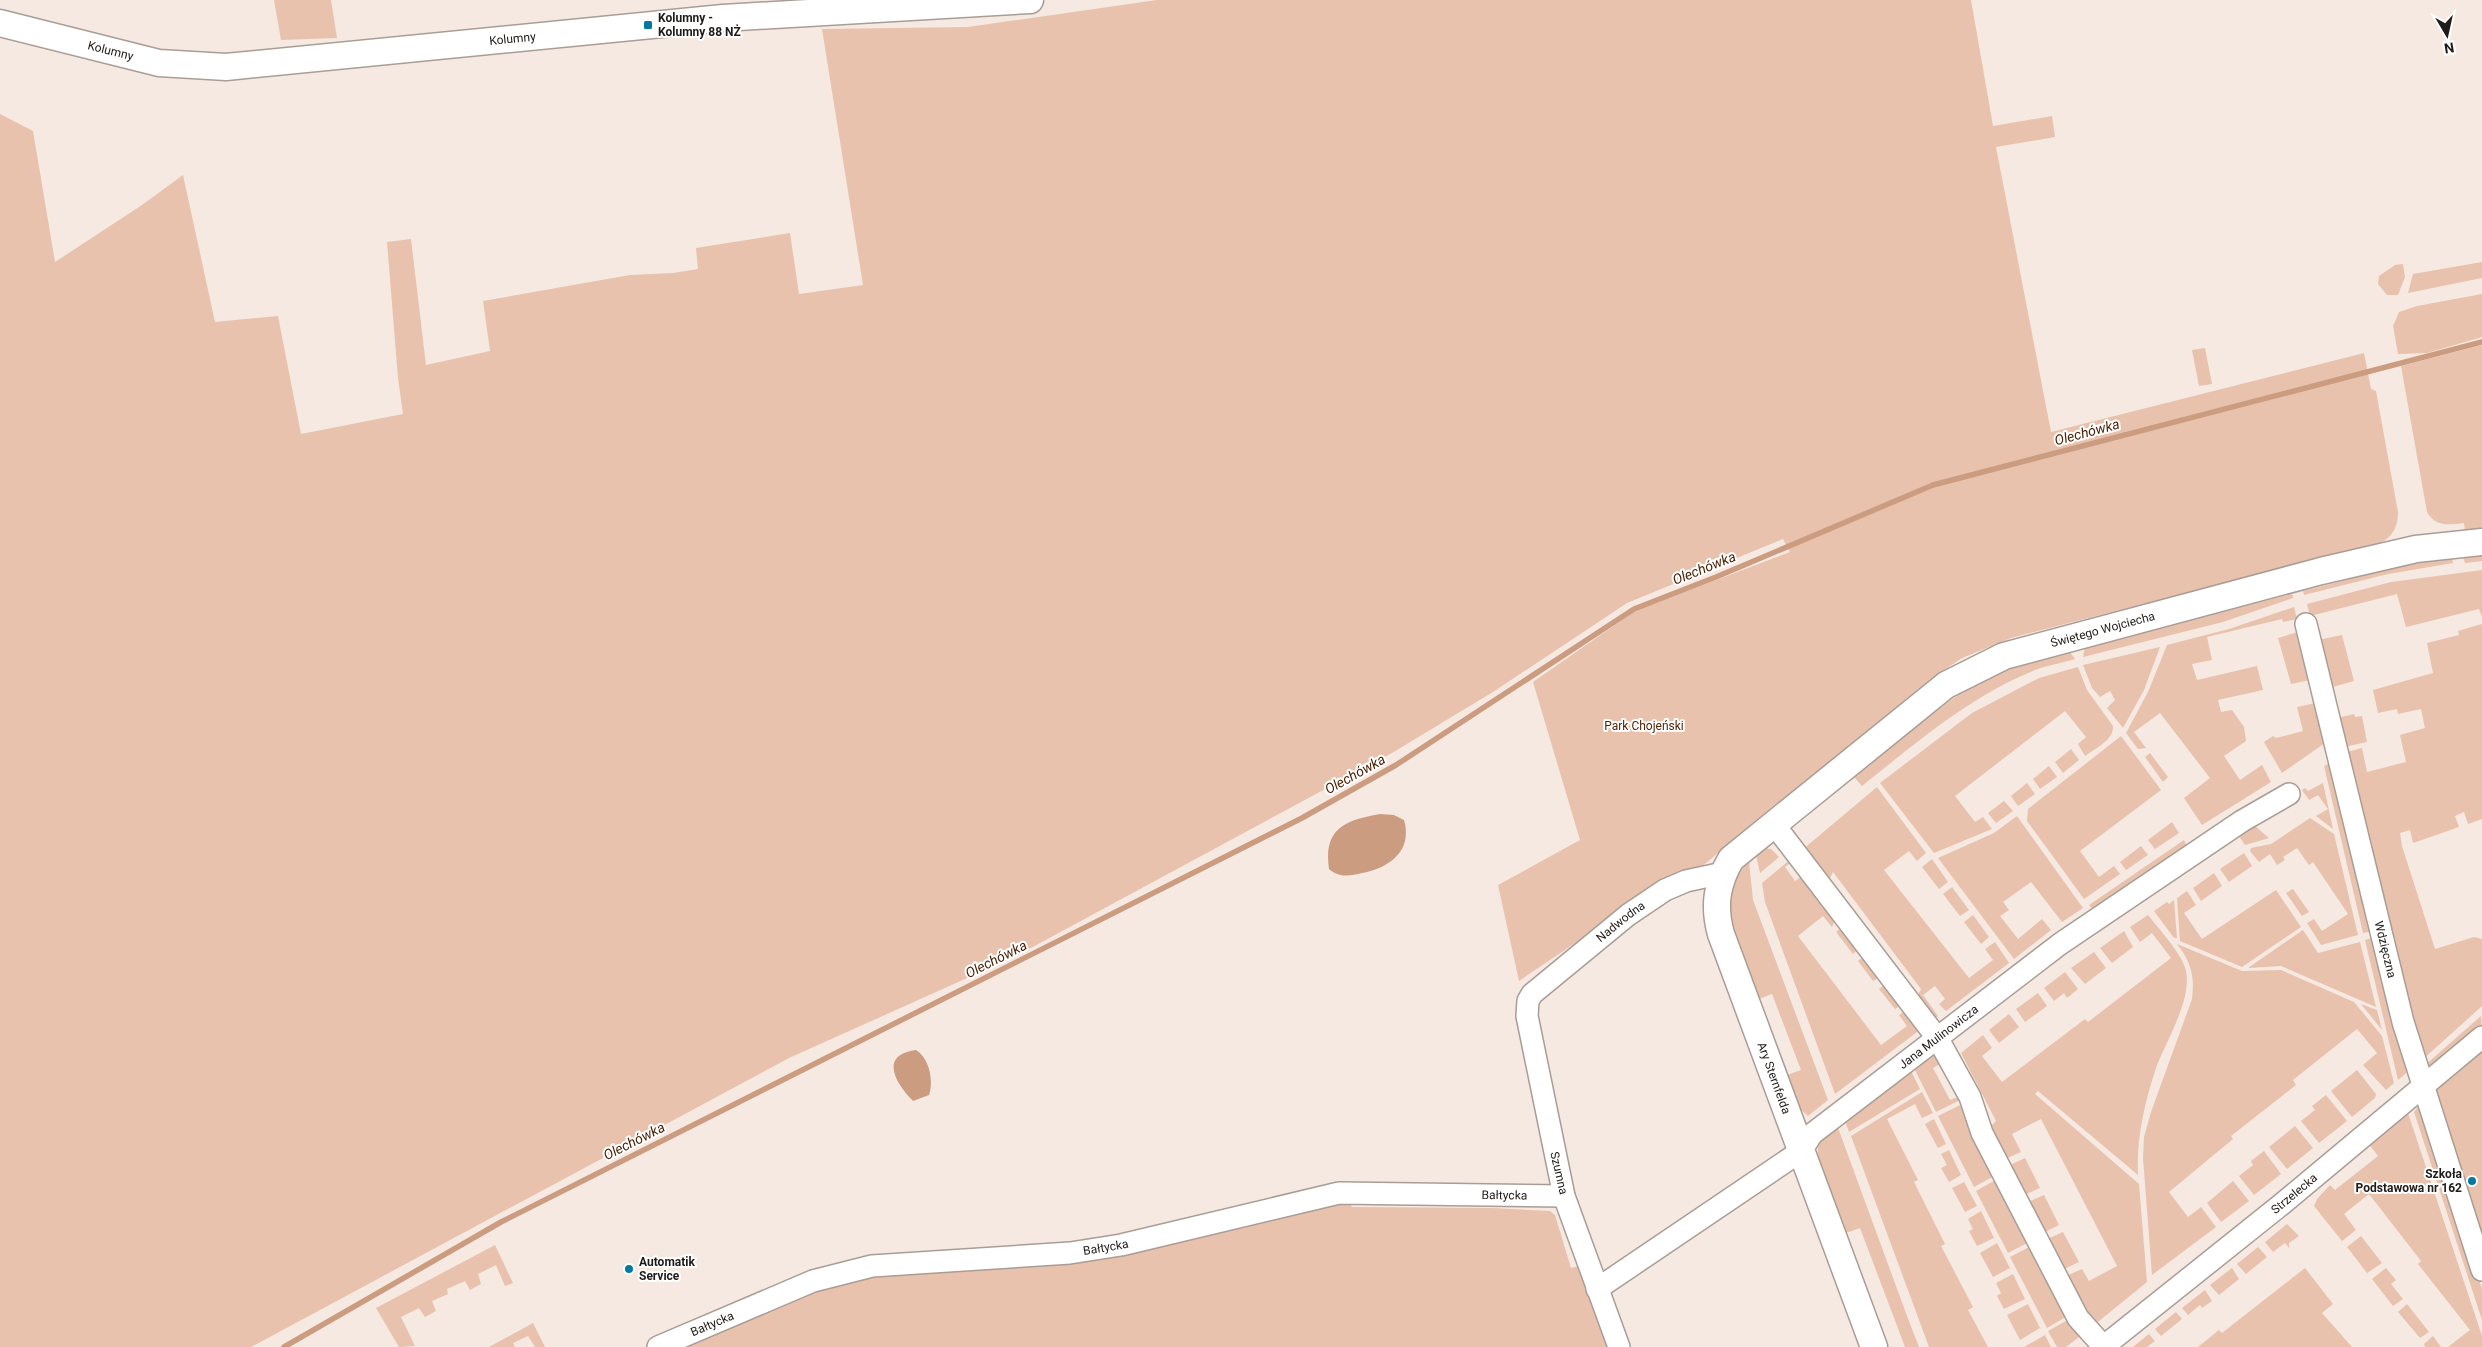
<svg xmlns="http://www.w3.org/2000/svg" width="2482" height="1347" font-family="Roboto,sans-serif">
<rect width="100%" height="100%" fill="#f6e9e1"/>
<path fill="#e8c2ad" d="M274,0H331L337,38L281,40Z
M1157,0H1971L1993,126L2052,116L2055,137L1996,147L2051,432L2364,353L2371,389L2376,391L2398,512C2398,527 2392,539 2377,544L2011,638L1962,658L1929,680L1701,867L1593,931L1519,981L1498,885L1580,840L1533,682L1635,611L1790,552L1783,539L1627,603L1493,692L1392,753L1014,957L789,1058L251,1347H0V114L33,131L55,262L142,205L183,175L215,322L278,316L301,434L403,414L398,378L387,242L411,239L426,365L490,351L483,301L630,275L673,273L698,269L696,248L790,233L799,294L863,285L822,29L968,27Z
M2482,262V278L2408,293L2413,274Z
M2403,264L2405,277L2398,295H2387L2378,284L2379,276L2395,265Z
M2482,294V337L2427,353L2398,354L2393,326L2399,312L2417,306Z
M2482,345V529L2465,531L2464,523C2449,525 2435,527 2427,512L2401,366Z
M2205,348L2212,384L2199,386L2192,350Z
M2482,555V561L2465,563L2463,557Z
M2452,558L2453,563L2388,574L2304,595L2303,591L2406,565Z
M2482,570V617L2479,609L2406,627L2397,594L2310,616L2307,604L2391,582Z
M2292,594L2293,598L2223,622L2083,657L2085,647Z
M2294,607L2297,619L2283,622L2282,619L2207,637L2212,660L2192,664L2197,680L2257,666L2263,690L2218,700L2221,712L2232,710L2244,727L2246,741L2224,756L2240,780L2262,765L2271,782L2202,825L2184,798L2210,778L2160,713L2134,732L2146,748L2138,749L2126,733L2148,692L2167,645L2229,629Z
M2482,624V819L2468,824L2464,812L2455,816L2459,827L2413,843L2410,830L2400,833L2402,846L2435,949L2474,937L2482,939V1006L2421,1061L2343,753L2362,748L2367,772L2406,762L2400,735L2425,728L2421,709L2398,714L2397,709L2378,713L2373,690L2433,673L2427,643L2459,635L2458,631Z
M2298,632L2310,680L2291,684L2278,638Z
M2342,635L2354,681L2329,688L2318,640Z
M2160,647L2144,690L2123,728L2107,708L2115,700L2110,691L2100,697L2092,688L2083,665Z
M2069,651L2075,659C2062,663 2048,665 2035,670C1970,696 1916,743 1862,786L1853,776L1964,690L2011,667Z
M2078,667L2087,690L2113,726C2114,740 2096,748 2085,756L2078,744L2086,737L2065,711L1955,796L1975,822L1983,817L1992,829L1934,853L1880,783L1972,713L2039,678Z
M2316,703L2325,743L2282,773L2264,742L2273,736L2276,738L2303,731L2297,707Z
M2354,714L2355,717L2362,716L2367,742L2344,747L2337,718Z
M2121,736L2161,790L2080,851L2099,877L2114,866L2120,874L2084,899L2027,821L2028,809Z
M2071,749L2079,760L2063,773L2055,762Z
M2150,753L2168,777L2163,782L2145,757Z
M2332,762L2374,931L2363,933L2324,766Z
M2049,766L2057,777L2040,789L2033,779Z
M2027,783L2035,794L2018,806L2011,796Z
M2323,783L2333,829L2316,816L2328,809L2318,795L2309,800L2302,790L2305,788L2308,791Z
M1877,787L1926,853L1917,861L1909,851L1884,870L1969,978L1993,960L1985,949L1995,942L2009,963L1946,1011L1939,1004L1945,999L1935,986L1923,995L1938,1016L1932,1021L1916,1000L1921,989L1833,872L1827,884L1802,850Z
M2004,801L2013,811L1996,823L1988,813Z
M2017,816L2083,908L2062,922L2031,882L2003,902L2009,910L2000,916L2018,939L2042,919L2051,930L2014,959L1938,858L1994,833Z
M2310,818L2334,834L2358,935L2321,945L2307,923L2314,919L2322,931L2348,914L2313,862L2309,865L2297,848L2283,857L2285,860L2277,865L2270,854L2259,862L2250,851L2251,848L2271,844Z
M2172,822L2179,833L2155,849L2148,840Z
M2248,825L2255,826L2269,838L2245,845L2237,833Z
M2184,840L2187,846L2093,910L2089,905Z
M2141,846L2148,855L2126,870L2120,862Z
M1763,848L1771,849L1779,857L1760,873L1756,855Z
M2244,853L2252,866L2229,882L2220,869Z
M1792,858L1793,861L1785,867L1795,881L1804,875L1837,915L1832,927L1823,916L1798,936L1881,1045L1907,1026L1899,1015L1908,1009L1921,1029L1835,1094L1765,902L1762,883Z
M1932,859L1948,882L1939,889L1922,867Z
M1749,861L1753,900L1828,1100L1808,1116L1801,1110L1787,1075L1801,1070L1772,994L1759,999C1742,955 1709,901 1749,861Z
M2214,873L2222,886L2201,901L2193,888Z
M1952,887L1969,910L1960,916L1943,894Z
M2293,889L2309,912L2302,916L2286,893Z
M2276,890L2301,927L2242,967L2180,941L2177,898L2187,891L2196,905L2184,913L2202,939Z
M2174,900L2177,938H2174L2154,911L2167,902L2169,904Z
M1973,915L1989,937L1981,944L1964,922Z
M2148,915C2159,929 2183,955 2186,971C2192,1000 2166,1041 2156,1068C2145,1101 2136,1139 2138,1175L2038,1091L2035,1094L2139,1184L2147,1282L2093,1326L2064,1277L2082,1269L2089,1281L2117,1266L2041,1119L2012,1134L2021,1152L2003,1160L1987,1130L1996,1121L1961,1053L1983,1035L1992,1048L1982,1056L2002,1082L2085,1019L2088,1022L2171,958L2152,933L2140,942L2130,927Z
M1844,926L1860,947L1853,954L1836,932Z
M2303,930L2318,953L2360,942L2376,1007L2281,966L2248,968Z
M2124,931L2133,947L2112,963L2100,948Z
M2376,937L2411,1069L2398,1080L2365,940Z
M2177,944L2242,971L2281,970L2354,1002L2382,1036L2394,1083L2386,1090L2363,1065L2377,1053L2357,1029L2293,1080L2296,1085L2231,1136L2233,1139L2169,1192L2188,1217L2201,1207L2216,1227L2152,1275L2143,1158L2144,1137L2151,1112L2192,999C2195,976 2191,962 2177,944Z
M2094,952L2106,968L2085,984L2071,968Z
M1866,955L1882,976L1873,981L1858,961Z
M2065,972L2078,989L2067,998L2064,993L2054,1001L2044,988Z
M1888,982L1904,1004L1895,1009L1879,989Z
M2038,993L2047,1006L2025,1022L2016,1009Z
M2361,1004L2377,1010L2382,1030Z
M2009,1014L2019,1027L1999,1043L1989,1030Z
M2481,1016L2482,1031L2428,1069L2424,1066Z
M1937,1047L1945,1061L1933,1068L1950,1100L1963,1095L1964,1098L1936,1112L1913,1066Z
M2482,1047V1251L2434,1094L2439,1084Z
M1910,1069L1920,1089L1849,1132L1844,1118Z
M2357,1070L2376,1094L2375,1098L2352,1117L2331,1091Z
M1922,1092L1933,1113L1922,1118L1915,1104L1887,1119L1918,1180L1914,1182L1945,1244L1941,1246L1973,1307L1968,1310L1988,1347H1929L1851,1136Z
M2326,1095L2347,1121L2319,1143L2301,1121L2315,1110L2312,1106Z
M2421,1103L2482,1289V1320L2414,1112Z
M1960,1105L1996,1175L1974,1187L1938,1116Z
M2408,1113L2482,1336V1347H2448L2470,1330L2418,1264L2421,1261L2369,1194L2344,1214L2356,1230L2342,1241L2314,1206L2317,1199L2330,1185L2335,1190L2378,1156L2369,1144Z
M1934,1119L1946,1144L1938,1148L1925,1124Z
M1837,1125L1907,1316L1919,1347H1905L1860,1228L1846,1233C1839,1215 1814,1161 1818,1144C1820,1136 1830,1130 1837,1125Z
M2295,1126L2313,1148L2287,1169L2269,1147Z
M1949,1150L1961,1175L1949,1182L1941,1168L1947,1165L1941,1154Z
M2264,1151L2281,1174L2254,1195L2239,1176L2253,1165L2251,1161Z
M2025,1158L2040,1188L2022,1196L2006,1167Z
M1999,1178L2031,1241L2008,1253L1976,1191Z
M2233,1181L2249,1201L2221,1222L2207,1203Z
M1964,1182L1977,1206L1965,1212L1952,1188Z
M2044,1195L2059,1225L2041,1234L2026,1203Z
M1348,1201L1352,1207L1492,1208L1550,1211L1555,1215L1571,1268L1579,1266L1609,1347H678L827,1284Z
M1981,1211L1994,1238L1977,1246L1969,1231L1973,1229L1968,1219Z
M2287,1224L2299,1236L2289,1243V1248L2285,1243L2273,1252L2265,1242Z
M2063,1232L2079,1262L2060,1271L2045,1240Z
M2361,1236L2382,1263L2367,1273L2347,1247Z
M1997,1243L2010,1268L1993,1277L1980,1253Z
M495,1245L513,1283L505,1286L496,1265L478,1274L481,1284L470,1290L465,1281L447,1289L448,1294L432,1301L436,1311L425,1317L419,1308L401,1317L415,1346L399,1347L376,1308Z
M2033,1245L2069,1315L2047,1328L2010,1257Z
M2258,1247L2267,1257L2246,1274L2237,1264Z
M2232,1268L2239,1279L2219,1295L2210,1285Z
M2305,1268L2333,1304L2322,1313L2352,1347H2198L2219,1330L2222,1333Z
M2386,1268L2396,1280L2391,1284L2403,1299L2393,1306L2372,1279Z
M2013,1274L2025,1299L2004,1309L1997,1296L2001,1293L1996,1283Z
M2205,1290L2212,1301L2202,1308L2200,1305L2188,1315L2182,1308Z
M2028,1304L2040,1328L2020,1340L2007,1315Z
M2407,1304L2429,1332L2420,1338L2398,1312Z
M2176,1312L2182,1319L2161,1336L2155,1329Z
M2071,1318L2083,1334L2066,1347H2057L2048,1331Z
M533,1323L545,1347H535L528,1336L513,1343L515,1347H489Z
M2149,1334L2155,1341L2147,1347H2133Z
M2045,1335L2051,1347H2024Z
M2433,1336L2441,1347H2425L2424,1344Z"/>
<path fill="#cc9c81" d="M1380,814L1394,815L1404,820C1413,851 1389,868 1362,873C1350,876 1339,878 1329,869C1323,829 1345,820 1380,814Z
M916,1050C929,1058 934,1080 929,1095L913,1101C895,1083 879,1055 916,1050Z"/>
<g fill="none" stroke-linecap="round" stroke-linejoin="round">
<path stroke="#cc9c81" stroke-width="5.5" d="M284,1347L501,1222L1302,818L1396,765L1634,609L1716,577L1933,485L2482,342"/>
<defs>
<g id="minor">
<path id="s1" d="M2306,624L2403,1022L2482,1270"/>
<path d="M1773,823L1938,1039L1970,1097L1982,1133L2078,1318L2104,1347"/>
<path id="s2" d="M1597,1289L1801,1151L1812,1134L2060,944L2242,821L2289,794"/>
<path id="s3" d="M658,1347L813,1281L872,1266L1070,1253L1121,1245L1339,1193L1564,1196"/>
<path id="s4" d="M1619,1347L1564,1196L1527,1016L1528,1001L1532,994L1628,915L1665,890L1686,881L1723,873"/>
<path id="s5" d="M2103,1347L2282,1204L2482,1037"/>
</g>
<g id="tertiary">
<path id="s6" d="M0,23L159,63L226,67L723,18L1030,0"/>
<path id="s7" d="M1874,1347L1721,934C1713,906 1717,883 1731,859L1946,685L2004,656L2321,571L2416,549L2482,542"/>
</g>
</defs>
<use href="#minor" stroke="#a99d96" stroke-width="24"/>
<use href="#tertiary" stroke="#a99d96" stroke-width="29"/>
<use href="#minor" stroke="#fff" stroke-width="21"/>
<use href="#tertiary" stroke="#fff" stroke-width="26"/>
</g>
<g fill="#0379a2" stroke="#fff" stroke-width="2">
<rect x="643" y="20" width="10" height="10" rx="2.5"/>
<circle cx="2472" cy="1181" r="5"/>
<circle cx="629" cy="1269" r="5"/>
</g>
<g text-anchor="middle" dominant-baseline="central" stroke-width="4" stroke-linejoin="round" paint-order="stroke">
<g font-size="12" font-weight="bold" fill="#1f1b18" stroke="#fff" text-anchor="start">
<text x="658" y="18">Kolumny -<tspan x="658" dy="14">Kolumny 88 NŻ</tspan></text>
<text x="2462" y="1174" text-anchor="end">Szkoła<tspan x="2462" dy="14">Podstawowa nr 162</tspan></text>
<text x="639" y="1262">Automatik<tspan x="639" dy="14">Service</tspan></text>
</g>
<g font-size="12" fill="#1f1b18" stroke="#fff">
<text stroke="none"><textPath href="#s6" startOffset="519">Kolumny</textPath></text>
<text stroke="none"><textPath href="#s6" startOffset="114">Kolumny</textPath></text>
<text stroke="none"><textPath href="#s7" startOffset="962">Świętego Wojciecha</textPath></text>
<text stroke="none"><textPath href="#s4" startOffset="482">Nadwodna</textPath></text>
<text stroke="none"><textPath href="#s1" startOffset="335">Wdzięczna</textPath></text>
<text stroke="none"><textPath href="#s2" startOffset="426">Jana Mulinowicza</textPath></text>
<text transform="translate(1774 1078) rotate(70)">Ary Sternfelda</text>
<text transform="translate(1559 1173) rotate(77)">Szumna</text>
<text stroke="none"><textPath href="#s5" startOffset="245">Strzelecka</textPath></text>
<text stroke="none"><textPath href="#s3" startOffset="869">Bałtycka</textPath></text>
<text stroke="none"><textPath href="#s3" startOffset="464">Bałtycka</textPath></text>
<text stroke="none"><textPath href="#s3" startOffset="59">Bałtycka</textPath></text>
</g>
<g font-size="12" fill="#532606" stroke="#fff">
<text x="1644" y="726">Park Chojeński</text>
</g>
<g font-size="14" font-style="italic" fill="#4a1e00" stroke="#fff">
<text transform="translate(2087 432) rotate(-15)">Olechówka</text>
<text transform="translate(1704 568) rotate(-22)">Olechówka</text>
<text transform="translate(1355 774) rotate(-29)">Olechówka</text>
<text transform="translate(996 959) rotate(-27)">Olechówka</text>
<text transform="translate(634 1141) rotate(-27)">Olechówka</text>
</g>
</g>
<g transform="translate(2447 35) rotate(171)" stroke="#ffffff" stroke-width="4" paint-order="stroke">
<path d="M0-4L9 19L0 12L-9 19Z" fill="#1f1b18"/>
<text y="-8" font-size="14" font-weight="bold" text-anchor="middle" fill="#1f1b18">N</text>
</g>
</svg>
